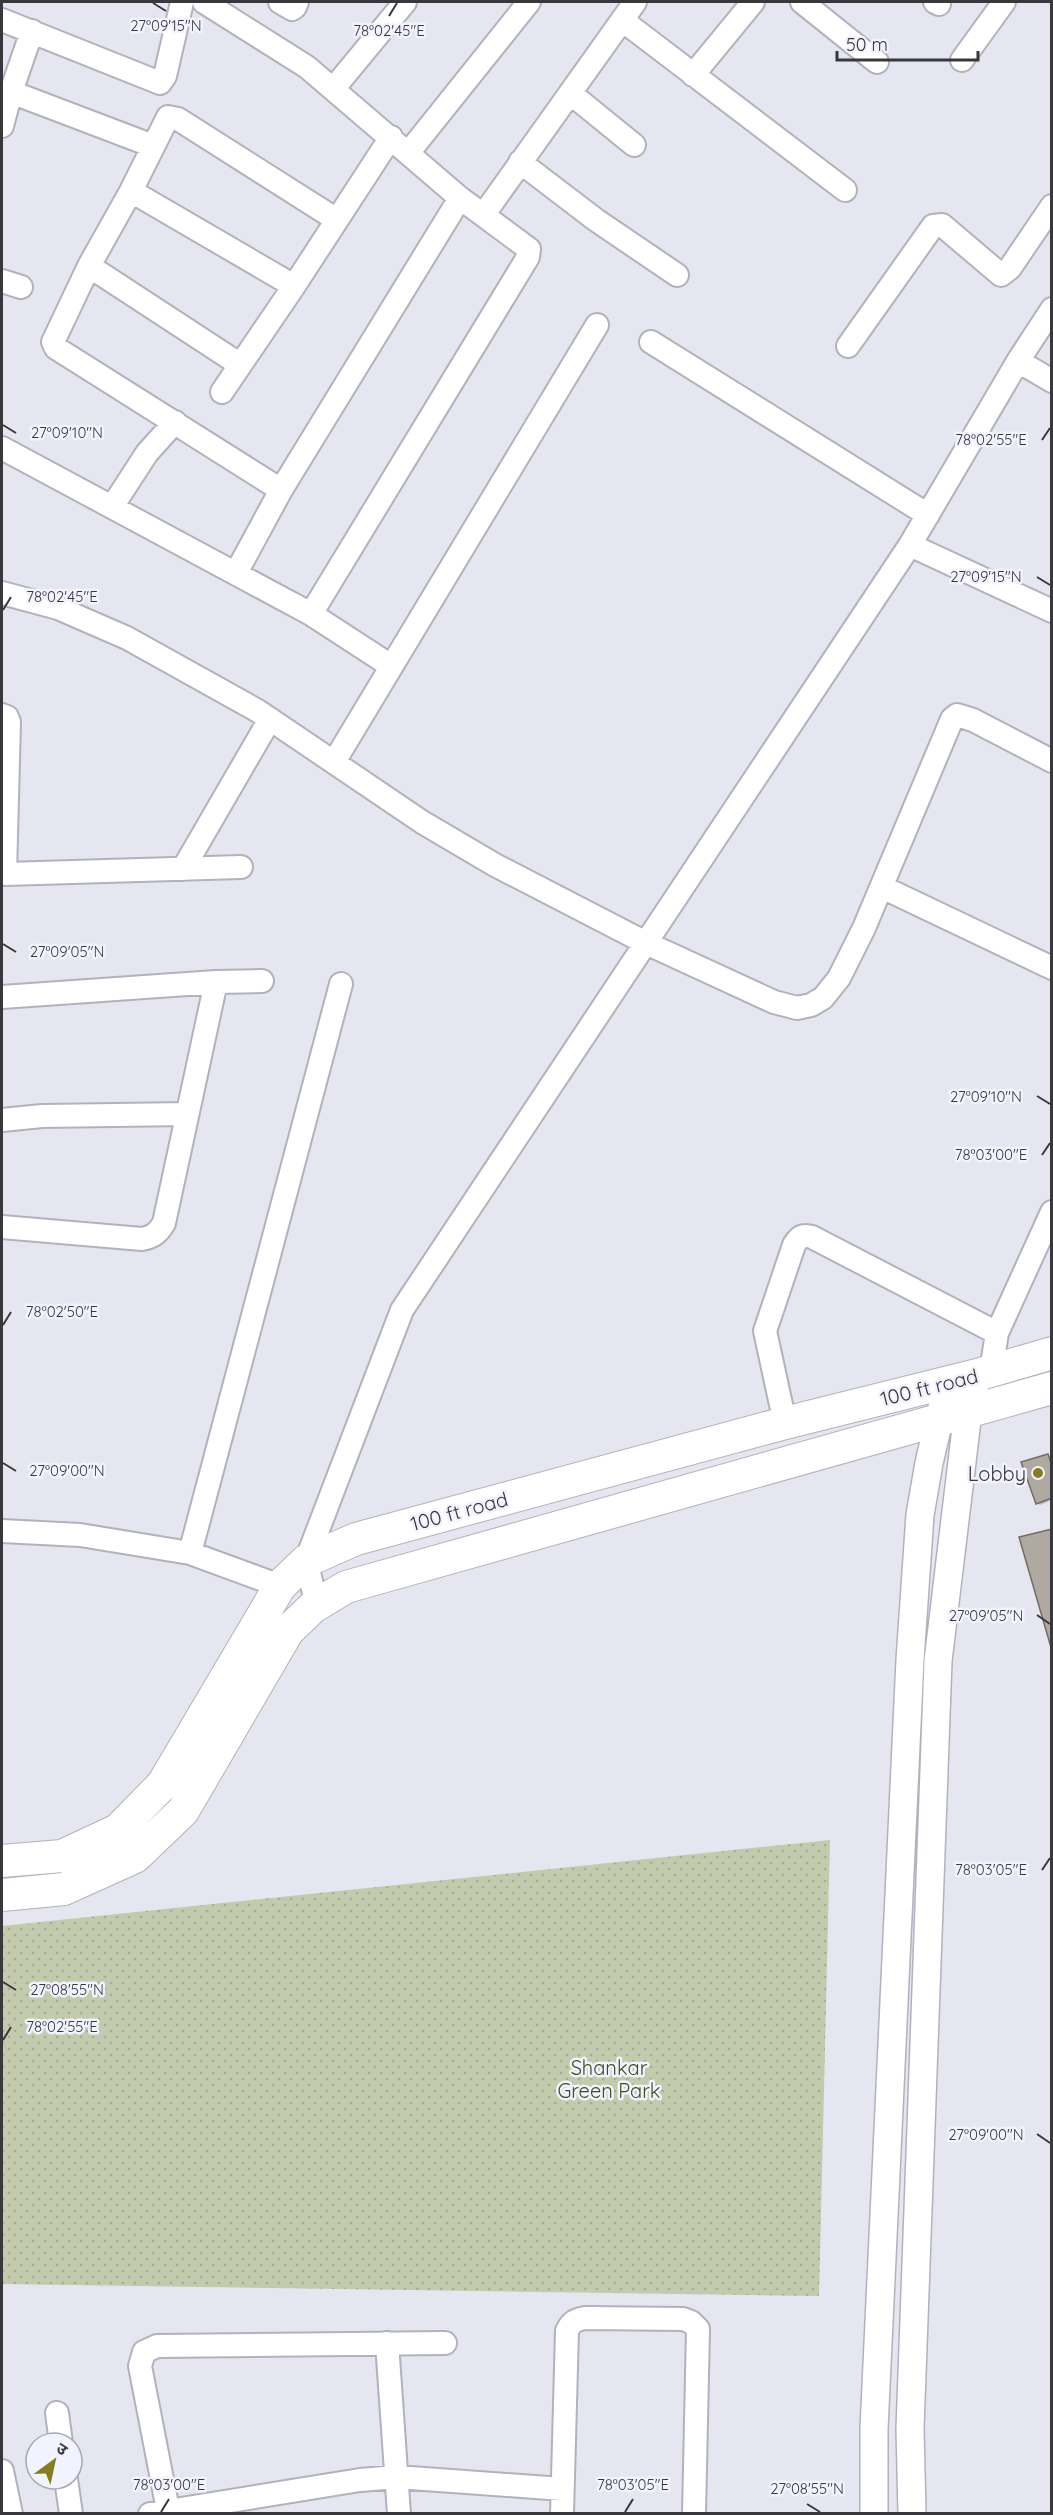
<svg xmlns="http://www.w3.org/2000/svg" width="1053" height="2515" font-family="Quicksand,'Noto Sans Devanagari',sans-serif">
<defs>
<pattern id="grass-dots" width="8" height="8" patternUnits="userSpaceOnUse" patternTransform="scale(1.5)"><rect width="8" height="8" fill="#c3caad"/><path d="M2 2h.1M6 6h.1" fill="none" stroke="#a8ae96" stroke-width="1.8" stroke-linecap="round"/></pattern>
</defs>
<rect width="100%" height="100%" fill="#e5e6f0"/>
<path fill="url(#grass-dots)" d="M830,1840L819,2296L2,2284V1926Z"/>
<path fill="#0003" d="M1047,1455L1052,1460V1500L1040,1505L1037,1503Z"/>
<path fill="#b0a9a1" stroke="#736d65" stroke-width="1.5" d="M1048,1454L1052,1466V1498L1036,1504L1021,1462Z
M1052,1529V1651L1019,1537Z"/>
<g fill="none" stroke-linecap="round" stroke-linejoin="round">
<defs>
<path id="minor" d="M204,2L307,67L460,198L529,249L528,257L311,614
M280,2L292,9L295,7L297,2
M802,2L877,62
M935,2L939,4
M2,20L160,83L165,76L182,2
M622,20L845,190
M962,60L1004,2
M693,75L753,2
M334,88L405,2
M11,92L153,146
M570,93L634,145
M2,126L11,92L32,31
M409,152L529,2
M520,162L596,220L677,275
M131,191L294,286
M484,214L635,2
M89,266L239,364
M2,281L21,287
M651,342L928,515
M848,346L933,226L942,225L1001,275L1010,268L1052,206
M1018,361L1052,381
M222,392L294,286L391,137
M2,448L311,614L391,666
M281,490L56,348L53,342L89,266L131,191L168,117L178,119L337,220
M112,507L147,453L175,422
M910,545L1052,611
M236,573L281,490L460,198
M2,593L58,608L127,638L258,711L422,822L495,865L646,943L774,1002L797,1008L811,1005L823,998L839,978L864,928L952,719L957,715L973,720L1052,761
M2,715L7,717L9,722L5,874L241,867
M334,762L597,325
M183,869L270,719
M882,887L1052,968
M2,997L216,982L262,981
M2,1120L42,1116L187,1114
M2,1227L142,1239C153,1237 158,1233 164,1223L216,982
M991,1371L997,1333L1052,1212
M785,1423L765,1331L794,1245C799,1237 802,1234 812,1237L997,1333
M2,1531L80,1535L190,1553L280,1586
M190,1553L341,984
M317,1605L306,1561L402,1310L910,545L1018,361L1052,309
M387,2343L399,2514
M57,2413L61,2443
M2,2471L11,2514
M66,2479L71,2514
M168,2510L140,2366L144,2352L157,2346L445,2343
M150,2514L360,2480L397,2477L562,2489
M562,2514L567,2331C571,2322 575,2320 585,2318L683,2319L691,2322L698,2329L694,2514"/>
<path id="tertiary" d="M874,2514V2429L910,1660L920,1515L929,1463L948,1382
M912,2514L910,2429L938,1661L968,1412L977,1375"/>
<path id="secondary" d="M2,1861L62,1856L118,1830L163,1784L280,1586L306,1561L356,1539L785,1423L977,1375L1052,1353
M2,1895L64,1889L135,1857L183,1811L288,1631L313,1607L346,1587L1052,1388"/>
</defs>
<use href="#minor" stroke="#b1b2bd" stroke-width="26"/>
<use href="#tertiary" stroke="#b1b2bd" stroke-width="30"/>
<use href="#secondary" stroke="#b1b2bd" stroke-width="34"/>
<use href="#minor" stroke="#fff" stroke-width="22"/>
<use href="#tertiary" stroke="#fff" stroke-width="27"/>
<use href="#secondary" stroke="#fff" stroke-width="32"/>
</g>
<path fill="none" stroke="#38383c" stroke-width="2" d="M153,3L166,11M389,16L397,3M3,425L16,433M1042,440L1050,428M1037,577L1050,585M3,610L11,597M3,944L16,952M1037,1096L1050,1104M1042,1155L1050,1143M3,1325L11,1312M3,1463L16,1471M1037,1615L1050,1624M1042,1870L1050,1858M3,1982L16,1990M3,2040L11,2027M1037,2134L1050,2143M807,2504L820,2512M161,2512L169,2499M625,2512L633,2499"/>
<circle fill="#867d23" stroke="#f2f3fe" stroke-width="2" cx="1038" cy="1473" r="6"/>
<g text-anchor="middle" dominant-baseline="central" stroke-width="5" stroke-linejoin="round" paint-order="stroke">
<g font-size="20" fill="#38383c" stroke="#f2f3fe">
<text transform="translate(929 1387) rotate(-14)">100 ft road</text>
<text transform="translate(459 1511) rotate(-15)">100 ft road</text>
</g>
<g font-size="20" fill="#38383c" stroke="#f2f3fe" text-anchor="end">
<text x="1026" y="1473">Lobby</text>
</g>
<g font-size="20" fill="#434c1a" stroke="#f2f3fe">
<text x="609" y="2067">Shankar<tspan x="609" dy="23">Green Park</tspan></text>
</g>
</g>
<g font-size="15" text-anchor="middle" fill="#38383c" stroke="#f2f3fe" stroke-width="5" stroke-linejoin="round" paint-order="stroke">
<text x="166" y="31">27°09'15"N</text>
<text x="389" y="36">78°02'45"E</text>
<text x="67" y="438">27°09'10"N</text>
<text x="991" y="445">78°02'55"E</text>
<text x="986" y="582">27°09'15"N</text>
<text x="62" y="602">78°02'45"E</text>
<text x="67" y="957">27°09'05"N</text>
<text x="986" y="1102">27°09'10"N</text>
<text x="991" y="1160">78°03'00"E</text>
<text x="62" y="1317">78°02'50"E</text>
<text x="67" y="1476">27°09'00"N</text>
<text x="986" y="1621">27°09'05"N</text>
<text x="991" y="1875">78°03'05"E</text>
<text x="67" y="1995">27°08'55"N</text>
<text x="62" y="2032">78°02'55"E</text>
<text x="986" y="2140">27°09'00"N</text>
<text x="169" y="2490">78°03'00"E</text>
<text x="633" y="2490">78°03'05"E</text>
<text x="807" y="2494">27°08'55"N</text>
</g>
<rect width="1053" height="2515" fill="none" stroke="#38383c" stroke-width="6"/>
<g transform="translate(54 2461) rotate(33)"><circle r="28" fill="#f2f3fe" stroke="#a8a8b0" stroke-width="1.5"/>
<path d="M0-4.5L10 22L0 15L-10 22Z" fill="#867d23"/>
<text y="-9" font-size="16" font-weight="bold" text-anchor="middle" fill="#38383c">उ</text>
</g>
<path d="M837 51v9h141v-9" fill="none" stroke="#38383c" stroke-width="3"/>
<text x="846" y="51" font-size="18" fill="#38383c" stroke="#f2f3fe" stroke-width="4.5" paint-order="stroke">50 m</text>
</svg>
